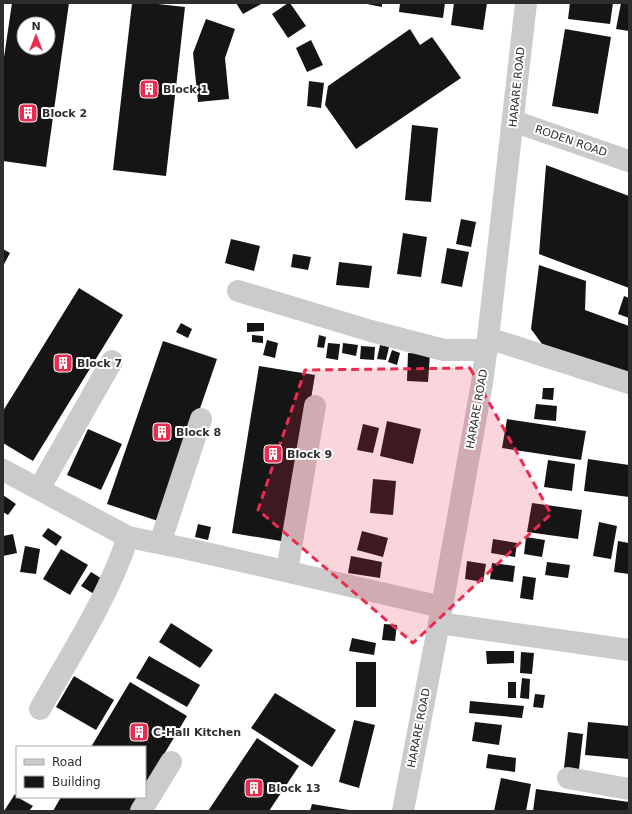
<svg xmlns="http://www.w3.org/2000/svg" width="632" height="814" font-family="'DejaVu Sans',sans-serif">
<rect width="100%" height="100%" fill="#fff"/>
<path fill="#151515" fill-rule="evenodd" d="M12,3H69L46,167L3,161V64ZM24,24H48V48H24Z
M132,3H149L185,7L166,176L113,170Z
M236,3H263L243,14Z
M288,3H290L306,26L288,38L272,14Z
M362,3H382V7Z
M400,3H445L443,18L399,12Z
M454,3H487L483,30L451,25Z
M570,3H613L610,24L568,19Z
M621,3H629V31L616,29Z
M206,19L235,29L225,58L229,99L198,102L193,53Z
M410,29L420,45L432,37L461,78L356,149L325,105L328,86Z
M565,29L611,37L598,114L552,106Z
M311,40L323,65L307,72L296,48Z
M309,81L324,83L321,108L307,106Z
M412,125L438,128L431,202L405,200Z
M546,165L629,196V288L539,254Z
M461,219L476,222L471,247L456,244Z
M403,233L427,237L421,277L397,274Z
M231,239L260,246L254,271L225,263Z
M447,248L469,252L462,287L441,283Z
M3,249L10,253L3,266Z
M293,254L311,257L308,270L291,267Z
M339,262L372,266L369,288L336,285Z
M539,265L586,281L585,310L629,326V373L542,344L531,329Z
M79,288L123,315L33,461L3,443V411Z
M624,296L629,298V318L618,314Z
M181,323L192,329L188,338L176,332Z
M247,323H264V331L247,332Z
M252,335L263,336V343L252,342Z
M319,335L326,337L324,348L317,347Z
M267,340L278,343L275,358L263,355Z
M163,341L217,359L161,522L107,504Z
M328,343L340,344L338,360L326,358Z
M343,343L358,345L356,356L342,353Z
M380,345L389,347L386,360L377,359Z
M361,346L375,347L374,360L360,359Z
M392,350L400,353L397,365L388,362Z
M408,353L430,354L428,382L407,381Z
M259,366L315,375L287,542L232,533Z
M543,388H554L553,400L542,399Z
M536,404L557,406L556,421L534,419Z
M507,419L586,431L581,460L502,448Z
M387,421L421,429L413,464L380,456Z
M363,424L379,428L373,453L357,450Z
M88,429L122,444L101,490L67,475Z
M588,459L629,465V497L584,491Z
M548,460L575,464L572,491L544,487Z
M373,479L396,481L393,515L370,513Z
M3,495L16,504L8,515L3,512Z
M532,503L582,510L578,539L527,532Z
M599,522L617,526L611,559L593,556Z
M198,524L211,527L208,540L195,537Z
M48,528L62,537L56,546L42,536Z
M362,531L388,538L383,557L357,550Z
M13,534L17,553L3,556V536Z
M526,537L545,540L542,557L524,554Z
M493,539L517,543L515,557L491,553Z
M618,541L629,543V574L614,572Z
M25,546L40,549L36,574L20,572Z
M61,549L88,565L70,595L43,579Z
M351,556L382,562L380,578L348,573Z
M467,561L486,564L483,582L465,579Z
M547,562L570,565L568,578L545,575Z
M492,563L515,566L513,582L490,579Z
M91,572L104,580L94,594L81,586Z
M523,576L536,578L533,600L520,598Z
M171,623L213,650L200,668L159,642Z
M384,624L397,625L395,641L382,640Z
M352,638L376,643L374,655L349,651Z
M486,651H514V663L487,664Z
M521,652L534,653L532,674L520,673Z
M149,656L200,685L187,707L136,678Z
M356,662H376V707H356Z
M74,676L114,700L96,730L56,707Z
M522,678L530,679L529,699L520,698Z
M130,682L187,716L145,786V747H91Z
M508,682H516V698H508Z
M275,693L336,730L312,767L251,728Z
M535,694L545,695L543,708L533,707Z
M470,701L524,706L522,718L469,713Z
M354,720L375,725L359,788L339,782Z
M475,722L502,725L499,745L472,741Z
M588,722L629,726V759L585,755Z
M568,732L583,734L579,769L564,768Z
M257,738L299,766L269,811H208Z
M488,754L516,758L515,772L486,768Z
M501,778L531,784L526,811H494Z
M536,789L629,802V811H533Z
M15,794L17,797L33,806L29,811H4Z
M61,797H139L130,811H53Z
M312,804L349,810V811H310Z"/>
<g fill="none" stroke-linecap="round" stroke-linejoin="round">
<path stroke="#cbcbcb" stroke-width="22" d="M513,121L629,161
M238,291L371,331L444,350H487
M488,338L629,383
M3,470L128,537
M39,489L112,361
M160,543L201,419
M287,571L315,406
M439,623L629,650
M40,709C71,654 108,598 128,537L188,549L442,607
M568,778L629,789
M141,811L171,762
M403,811L439,623L482,383L488,338L526,3"/>
</g>
<path fill="#ea2c50" fill-opacity="0.2" stroke="#ea2c50" stroke-width="3" stroke-dasharray="8 5" stroke-linejoin="round" d="M470,368L551,514L413,643L258,510L305,370Z"/>
<defs>
<symbol id="building-square" viewBox="-11 -11 22 22"><rect x="-9" y="-9" width="18" height="18" rx="4" fill="#ea2c50" stroke="#fff"/><path d="M-4-6H4V6H1V3H-1V6H-4ZM-2.5-4.3h1.7v1.8h-1.7ZM.8-4.3h1.7v1.8H.8ZM-2.5-1h1.7V.8h-1.7ZM.8-1h1.7V.8H.8Z" fill="#fff"/></symbol>
</defs>
<g fill-rule="evenodd">
<use href="#building-square" x="138" y="78" width="22" height="22"/>
<use href="#building-square" x="17" y="102" width="22" height="22"/>
<use href="#building-square" x="52" y="352" width="22" height="22"/>
<use href="#building-square" x="151" y="421" width="22" height="22"/>
<use href="#building-square" x="262" y="443" width="22" height="22"/>
<use href="#building-square" x="128" y="721" width="22" height="22"/>
<use href="#building-square" x="243" y="777" width="22" height="22"/>
</g>
<g text-anchor="middle" dominant-baseline="central" stroke-width="4" stroke-linejoin="round" paint-order="stroke">
<g font-size="11" fill="#2e2e2e" stroke="#fff">
<text transform="translate(517 87) rotate(-84)">HARARE ROAD</text>
<text transform="translate(571 141) rotate(19)">RODEN ROAD</text>
<text transform="translate(477 409) rotate(-80)">HARARE ROAD</text>
<text transform="translate(419 728) rotate(-79)">HARARE ROAD</text>
</g>
<g font-size="11" font-weight="bold" fill="#2e2e2e" stroke="#fff" text-anchor="start">
<text x="163" y="89">Block 1</text>
<text x="42" y="113">Block 2</text>
<text x="77" y="363">Block 7</text>
<text x="176" y="432">Block 8</text>
<text x="287" y="454">Block 9</text>
<text x="153" y="732">C-Hall Kitchen</text>
<text x="268" y="788">Block 13</text>
</g>
</g>
<rect width="632" height="814" fill="none" stroke="#2e2e2e" stroke-width="8"/>
<rect x="16" y="746" width="130" height="52" fill="#ffffff" stroke="#ababab"/>
<rect x="24" y="759" width="20" height="6" fill="#cbcbcb" stroke="#ababab"/>
<text x="52" y="766" font-size="12" fill="#2e2e2e">Road</text>
<rect x="24" y="776" width="20" height="12" fill="#151515" stroke="#ababab"/>
<text x="52" y="786" font-size="12" fill="#2e2e2e">Building</text>
<g transform="translate(36 36)"><circle r="19" fill="#ffffff" stroke="#ababab"/>
<path d="M0-3L7 15L0 10L-7 15Z" fill="#ea2c50"/>
<text y="-6" font-size="11" font-weight="bold" text-anchor="middle" fill="#2e2e2e">N</text>
</g>
</svg>
